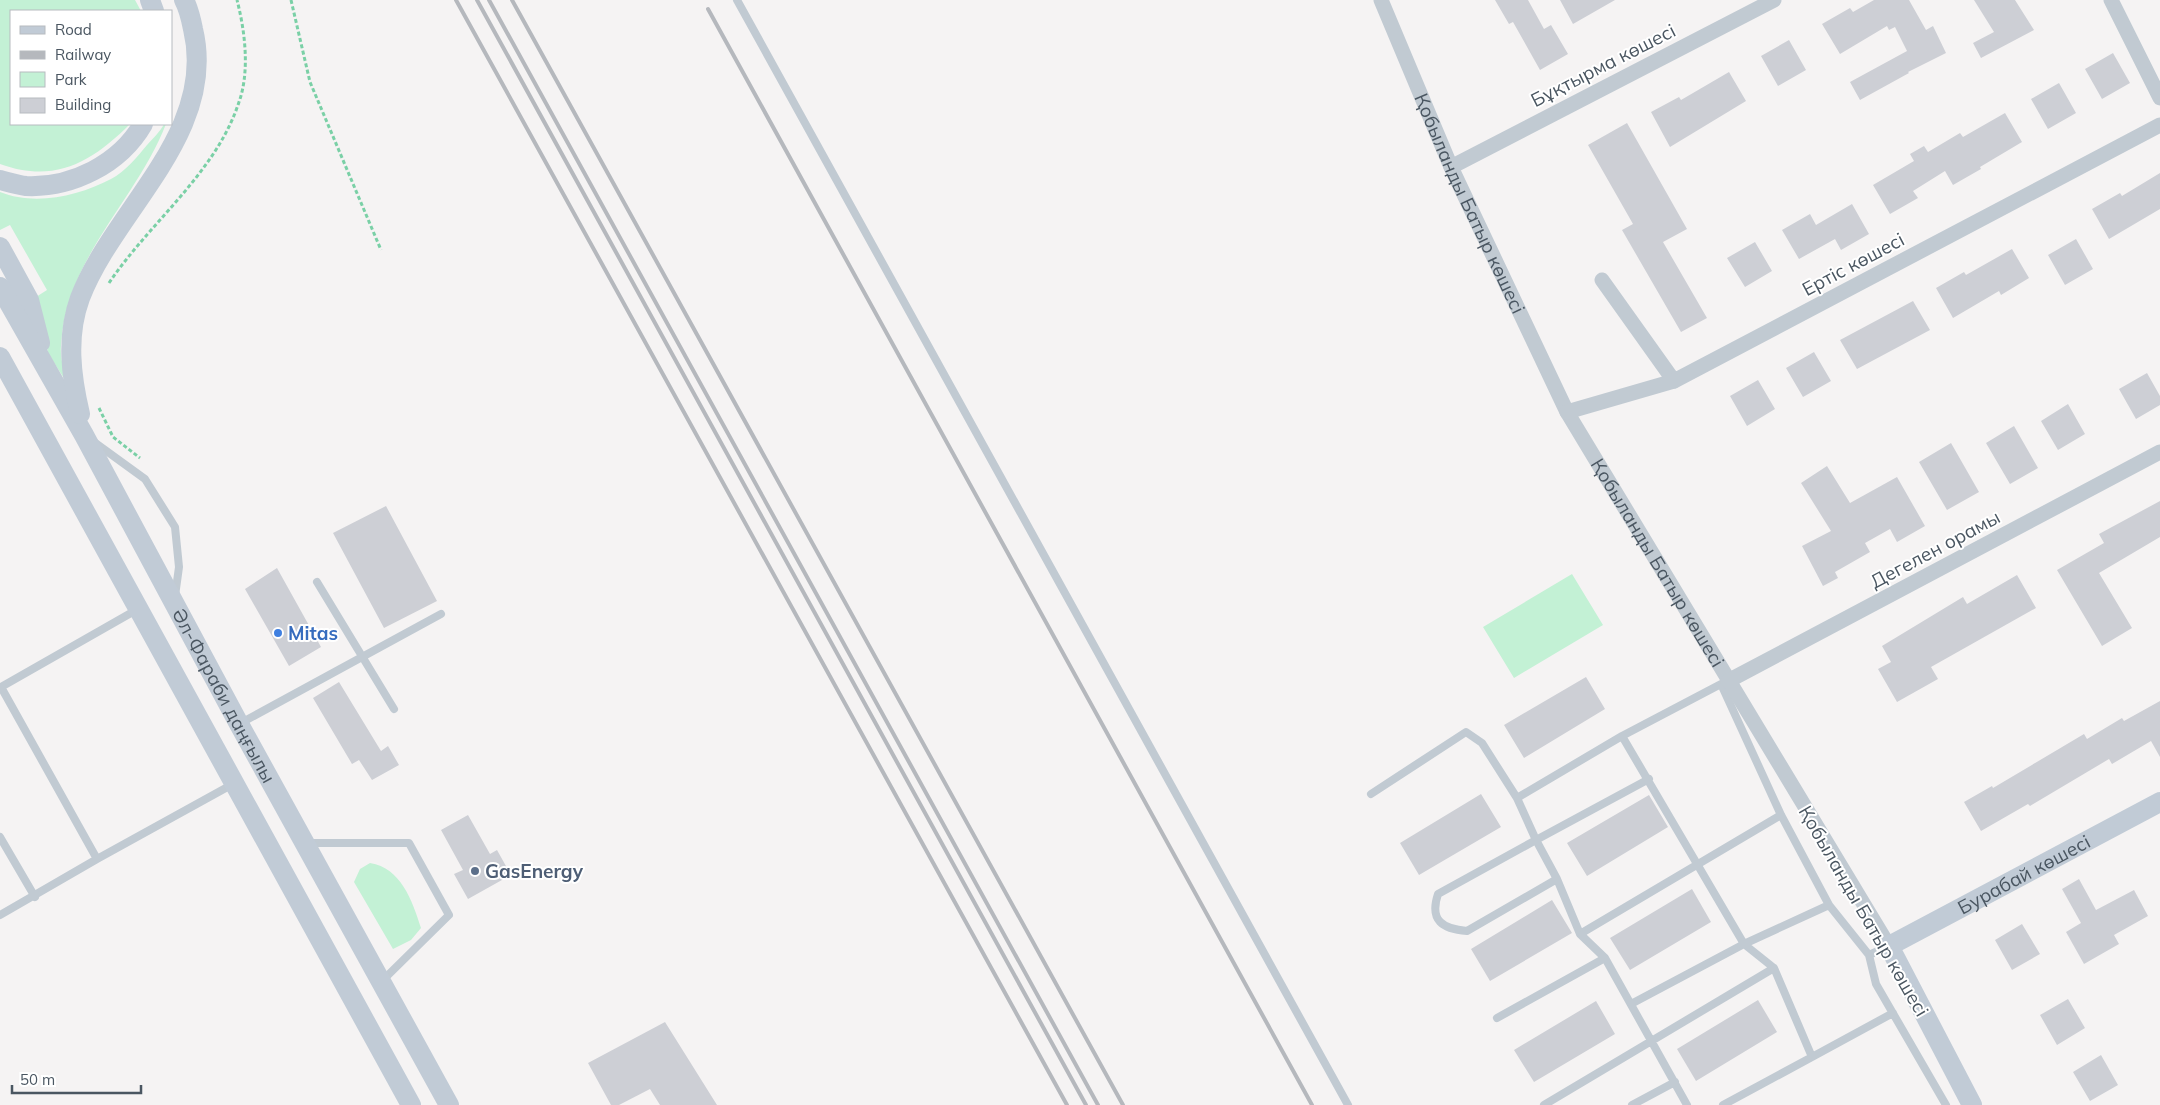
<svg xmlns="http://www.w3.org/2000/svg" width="2160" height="1105" font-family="Mulish,sans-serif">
<rect width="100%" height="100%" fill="#f5f3f3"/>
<path fill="#c3f1d5" d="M0,0H135L141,11H11V124H130C92,162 55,184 0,164Z
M164,124H166C136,201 65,259 61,346C60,357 64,369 65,380L48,353L36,297L47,290L10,225L0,230V192C35,206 79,196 111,179C125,172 138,156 147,145C153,138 160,132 164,124Z
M1572,574L1603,625L1514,678L1483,627Z
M370,863C401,868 412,900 421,928L411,940L393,949L354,882L360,869Z"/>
<path fill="#cdcfd5" d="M1495,0H1528L1544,29L1551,25L1568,54L1540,70L1513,22L1509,24Z
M1560,0H1615L1573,24Z
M1874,0H1909L1926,30L1933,26L1946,53L1908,72L1909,73L1860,100L1850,82L1907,51L1895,27L1889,30L1887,26L1840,54L1822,24L1850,8L1853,12Z
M1974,0H2015L2034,30L1981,58L1973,43L1994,32Z
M1789,40L1806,70L1778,86L1761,56Z
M2113,53L2130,83L2102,99L2085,69Z
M1729,72L1746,101L1670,147L1651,112L1679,97L1681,100Z
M2059,83L2076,113L2048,129L2031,99Z
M2005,113L2022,142L1980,167L1981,169L1953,185L1945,171L1913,191L1918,198L1890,214L1873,185L1914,161L1910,154L1924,146L1928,152L1960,133L1963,137Z
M1627,123L1687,229L1663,242L1707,318L1681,332L1622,230L1633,224L1588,145Z
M2160,173V209L2109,239L2092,209L2120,193L2122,196Z
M1852,204L1869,234L1841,250L1835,239L1799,259L1782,230L1810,214L1816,225Z
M2076,239L2093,269L2065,285L2048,255Z
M1755,242L1772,271L1745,287L1727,258Z
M2012,249L2029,278L2001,295L1999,291L1953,318L1936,288L1964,272L1966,275Z
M1913,301L1930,330L1857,369L1840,340Z
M1814,352L1831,381L1803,397L1786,368Z
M2147,373L2160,396V405L2136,419L2119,389Z
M1758,380L1775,409L1747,426L1730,396Z
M2068,404L2085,434L2058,450L2041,421Z
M2014,426L2038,468L2010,484L1986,443Z
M1951,443L1979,492L1947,510L1919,462Z
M1827,466L1850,503L1897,477L1925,526L1897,542L1890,529L1865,543L1870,552L1835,572L1838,578L1823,586L1802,546L1831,531L1801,483Z
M2160,501V537L2099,573L2132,628L2102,646L2057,570L2104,543L2099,534Z
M386,506L437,601L384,628L333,533Z
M277,568L321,647L289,666L245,589Z
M2017,575L2036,608L1931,667L1938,679L1897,702L1878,669L1891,662L1882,646L1963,597L1967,604Z
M1586,677L1605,709L1524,758L1504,725Z
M339,682L381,751L388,746L399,765L372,780L359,760L352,764L313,698Z
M2160,701V757L2151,741L2112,764L2109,759L2030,806L2028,804L1981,831L1964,802L1992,786L1993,788L2084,734L2087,739L2122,718L2124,721Z
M1481,794L1501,827L1419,875L1400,843Z
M1649,795L1668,827L1587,876L1567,843Z
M468,815L490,854L497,850L511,875L468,899L454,874L463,870L441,830Z
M2079,879L2096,910L2134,890L2148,916L2114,935L2119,944L2084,964L2066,932L2081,923L2062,889Z
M1692,889L1711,922L1630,970L1610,938Z
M1552,900L1572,933L1490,981L1471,949Z
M2022,924L2040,954L2012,970L1995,940Z
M2068,999L2085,1028L2057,1045L2040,1015Z
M1758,1000L1777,1032L1696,1081L1677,1049Z
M1596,1001L1615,1034L1534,1082L1514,1050Z
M665,1022L717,1105H660L650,1089L619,1105H611L588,1063Z
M2101,1055L2118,1085L2090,1101L2073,1072Z"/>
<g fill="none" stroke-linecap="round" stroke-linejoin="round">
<path stroke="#7ad0a6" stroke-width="3" stroke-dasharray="4 2.5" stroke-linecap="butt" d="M291,0L310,82L381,250
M109,283C150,222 216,173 239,102C250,71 245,31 237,0
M99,408L113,437L140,458"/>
<path stroke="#c1cad2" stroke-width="8" d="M737,0L1348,1105
M94,442L145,479L175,527L179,567L175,596
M317,582L394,709
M138,609L1,687L97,859L233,784
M239,724L441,614
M1622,736L1744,944L1829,905L1869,955L1889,946
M1649,779L1536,840L1557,879L1580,934L1605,958L1687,1105
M1371,794L1466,732L1482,743L1517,798
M0,837L35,897
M306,843H409L449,915L383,980
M1557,879L1467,931C1443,929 1429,921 1438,894L1536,840L1517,798L1622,736L1721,684L1781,815L1829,905
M0,915L97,859
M1580,934L1781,815
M1869,955L1876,984L1946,1105
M1631,1004L1744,944L1774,968L1812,1057L1723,1105
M1497,1018L1605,958
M1812,1057L1893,1013
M1544,1105L1774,968
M1632,1105L1675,1082"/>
<g stroke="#c1cad2" stroke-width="15">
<path id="s1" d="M1381,0L1451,167L1567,412L1889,946"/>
<path d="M2111,0L2160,98"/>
<path d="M1451,167L1774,0"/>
<path d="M1602,280L1674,381L2160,125"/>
<path d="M1567,412L1674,381"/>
<path d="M1728,681L2160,452"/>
</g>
<g stroke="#c1cbd6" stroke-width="20">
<path d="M150,0L154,11"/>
<path d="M0,180C8,182 18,185 26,186C72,188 120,164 143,124"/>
<path d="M0,247L29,300L40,343"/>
<path id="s2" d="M0,287L84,435L239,724L449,1105"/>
<path d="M0,357L411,1105"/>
<path d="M80,414C71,376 66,336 80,298C114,209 218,133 193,29C191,19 189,9 184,0"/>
<path id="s3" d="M1972,1105L1889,946L2160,802"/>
</g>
<path stroke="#b5b8bd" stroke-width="4" d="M456,0L1067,1105
M477,0L1086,1105
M489,0L1098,1105
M512,0L1123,1105
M708,9L1312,1105"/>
</g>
<circle fill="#3f7fe0" stroke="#fff" stroke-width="2" cx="278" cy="633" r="5"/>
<circle fill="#5c6f8a" stroke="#fff" stroke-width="2" cx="475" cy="871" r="5"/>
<g text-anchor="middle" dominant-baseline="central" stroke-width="4" stroke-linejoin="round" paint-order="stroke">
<g font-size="19" fill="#4a5661" stroke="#fff">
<text transform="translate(1603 65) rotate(-27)">Бұқтырма көшесі</text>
<text stroke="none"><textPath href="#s1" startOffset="222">Қобыланды Батыр көшесі</textPath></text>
<text transform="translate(1853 264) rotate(-28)">Ертіс көшесі</text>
<text transform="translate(1935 549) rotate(-28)">Дегелен орамы</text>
<text stroke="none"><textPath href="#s1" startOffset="628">Қобыланды Батыр көшесі</textPath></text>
<text stroke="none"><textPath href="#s2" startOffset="466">Әл-Фараби даңғылы</textPath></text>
<text stroke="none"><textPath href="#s3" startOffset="332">Бурабай көшесі</textPath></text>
<text transform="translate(1864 911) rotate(60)">Қобыланды Батыр көшесі</text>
</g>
<g font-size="19" font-weight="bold" fill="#366cbe" stroke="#fff" text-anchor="start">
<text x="288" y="633">Mitas</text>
</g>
<g font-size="19" font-weight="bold" fill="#4e5e75" stroke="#fff" text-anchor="start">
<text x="485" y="871">GasEnergy</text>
</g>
</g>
<rect x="10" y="10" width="162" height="115" fill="#ffffff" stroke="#b7bbc0"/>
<rect x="20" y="26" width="25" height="8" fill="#c1cbd6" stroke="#b7bbc0"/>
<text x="55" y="35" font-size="15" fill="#4a5661">Road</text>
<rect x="20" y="51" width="25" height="8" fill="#b5b8bd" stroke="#b7bbc0"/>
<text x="55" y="60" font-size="15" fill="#4a5661">Railway</text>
<rect x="20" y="72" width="25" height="15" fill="#c3f1d5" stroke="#b7bbc0"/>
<text x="55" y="85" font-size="15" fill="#4a5661">Park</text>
<rect x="20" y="98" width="25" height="15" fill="#cdcfd5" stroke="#b7bbc0"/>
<text x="55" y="110" font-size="15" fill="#4a5661">Building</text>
<path d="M12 1085v8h129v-8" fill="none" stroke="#4a5661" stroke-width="2.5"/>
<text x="20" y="1085" font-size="15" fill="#4a5661" stroke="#ffffff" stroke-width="4" paint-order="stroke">50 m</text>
</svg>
